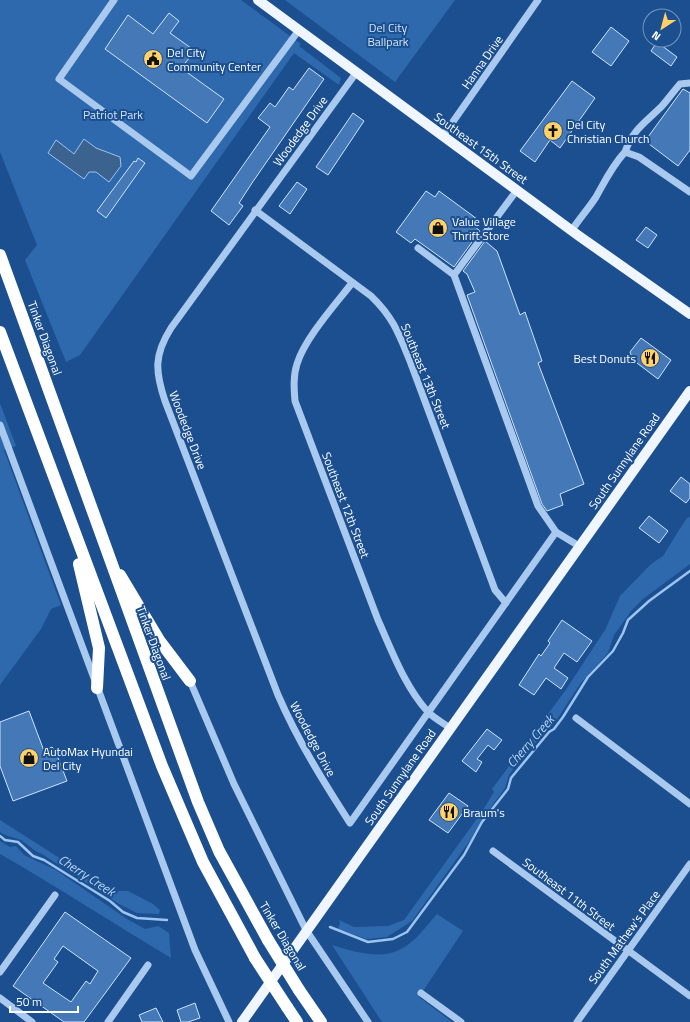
<svg xmlns="http://www.w3.org/2000/svg" width="690" height="1022" font-family="'Titillium Web',sans-serif">
<rect width="100%" height="100%" fill="#1b4f8f"/>
<path fill="#2e69ad" d="M0,0H241L301,44L299,46L341,78L339,85L294,53L80,355L66,362L25,260L37,245L0,152Z
M285,0H455L395,82Z
M0,403L16,446L4,450L61,605L51,609L41,629L0,685Z
M690,517V564L643,599L632,610L614,635L608,653L580,684L554,724L524,754L509,775L505,788L481,821L471,839L412,921L387,937L367,939L338,929L340,923L339,920L354,927L388,926L404,920L481,813L494,792L492,789L565,691L605,630L620,596L651,564L663,556L679,530L687,518Z
M0,820L111,891H128L153,904L160,910L159,914L137,913L119,904L42,854C33,851 29,845 21,840C14,837 7,837 0,832Z
M0,841L10,847L16,846L24,855L56,870L127,919L145,929L158,926L169,933L171,958C114,924 58,887 0,854Z
M437,914L463,931L419,997L452,1022H382L332,945C351,951 380,960 399,950C415,943 426,926 437,914Z"/>
<path fill="#3c6290" stroke="#9cc4f0" d="M84,139L96,148L120,157L121,166L109,182L96,172H89L84,179L48,153L56,140L74,154Z"/>
<g fill="none" stroke-linecap="round" stroke-linejoin="round">
<path stroke="#9cc4f0" stroke-width="2.5" d="M0,836L5,840L18,842L33,856L44,860L110,901L123,912L137,918L167,920
M330,927L368,942L393,939L407,932L464,855L482,822L508,789L511,778L549,732L554,729L563,717L588,677L613,651L623,633L628,620L649,601L690,571"/>
</g>
<path fill="#4478b7" stroke="#cfe3fa" fill-rule="evenodd" d="M169,13L179,21L170,33L195,51L181,68L224,99L207,123L105,49L128,15L153,34Z
M611,27L629,41L611,66L592,52Z
M657,42L677,57L671,66L651,51Z
M309,68L324,79L252,183L239,203L243,206L229,225L211,211L270,127L258,118L270,103L275,107L289,87L293,90Z
M572,81L595,98L560,148L550,140L535,162L520,151Z
M683,89L690,93V150L678,166L645,141Z
M353,113L364,121L328,175L316,167Z
M138,158L145,163L106,218L97,211L134,161L136,162Z
M297,182L307,189L290,214L279,206Z
M426,191L435,197L439,191L477,219L473,225L480,231L454,267L415,239L411,243L396,232Z
M646,227L657,235L648,248L636,240Z
M485,241L497,251L520,315L525,312L542,361L538,363L584,484L560,494L563,505L547,511L542,504L467,295L475,292L467,274L463,271Z
M641,338L671,360L658,379L633,360L630,352Z
M681,477L690,484V498L686,503L670,491Z
M649,516L668,531L659,543L639,528Z
M562,620L592,641L577,662L564,653L554,668L568,678L561,689L546,678L534,695L519,685L539,654L541,656L550,643L548,641Z
M29,711L44,751L52,747L55,750L67,781L13,801L0,766V722Z
M487,729L502,740L494,750L488,745L477,759L482,762L476,772L462,761Z
M449,793L468,806L448,833L429,820Z
M65,912L131,958L84,1022H64L13,986ZM63,946L98,971L90,984L86,981L71,1002L43,983L58,962L54,959Z
M195,1003L200,1018L188,1022H181L177,1010Z
M156,1008L163,1022H142L139,1015Z"/>
<g fill="none" stroke-linecap="round" stroke-linejoin="round">
<path stroke="#a9c9ee" stroke-width="7" d="M114,0L59,79L191,176L299,30
M356,73L171,328C154,355 155,371 165,401L278,695C298,741 323,781 350,823L556,532L579,546
M443,136L538,0
M625,152C633,129 646,122 662,106C668,99 674,91 680,84L690,83
M255,210L371,296C393,317 399,334 410,361L495,590L506,603
M572,230C579,219 589,208 596,197C605,181 612,166 625,152L639,157L690,192
M418,248L454,275L538,506L556,532
M454,275L517,190
M352,283C335,305 305,338 297,364C293,376 294,389 295,401L378,620C392,651 405,687 428,712C434,718 443,723 450,728
M0,425L195,950L229,1022
M190,681L234,784L306,930L368,1022
M576,718L690,804
M493,851L690,996
M0,972L55,895
M421,993L461,1022
M0,998L32,1022
M108,1022L148,965
M577,1022L690,864"/>
<path stroke="#f0f6ff" stroke-width="10" d="M258,0L579,236L690,314
M242,1022L690,391"/>
<path stroke="#fff" stroke-width="12" d="M0,255L198,802L219,851L268,940
M0,332L162,766L203,862L255,958
M79,564L99,648L97,688
M120,575L159,640L190,681
M299,990L321,1022
M287,1007L297,1022"/>
<path stroke="#fff" stroke-width="12" d="M268,940L299,990
M255,958L287,1007"/>
</g>
<defs>
<symbol id="civic-disc" viewBox="-11 -11 22 22"><circle r="9.5" fill="#ffd166" stroke="#1b4f8f"/><path d="M-.6-6.5H3V-4.5H.6V-3L4-1V1h2V6H-6V1h2V-1L-.6-3ZM-1.2 2.5V6h2.4V2.5Z" fill="#111"/></symbol>
<symbol id="church-disc" viewBox="-11 -11 22 22"><circle r="9.5" fill="#ffd166" stroke="#1b4f8f"/><path d="M-1.2-6h2.4v3.5h3.3v2.4h-3.3V6h-2.4V-.1h-3.3v-2.4h3.3Z" fill="#111"/></symbol>
<symbol id="shop-disc" viewBox="-11 -11 22 22"><circle r="9.5" fill="#ffd166" stroke="#1b4f8f"/><path d="M-5-2.5h2.3a2.7 3.5 0 0 1 5.4 0H5L5.5 6h-11ZM-1.5-2.5h3a1.5 2.3 0 0 0-3 0Z" fill="#111"/></symbol>
<symbol id="restaurant-disc" viewBox="-11 -11 22 22"><circle r="9.5" fill="#ffd166" stroke="#1b4f8f"/><path d="M-5-6h1v4h1v-4h1v4h1v-4h1v5L-1.5 .5V6h-2V.5L-5-1ZM5-6V6H3V1.5H1.5Q1.5-4 5-6Z" fill="#111"/></symbol>
</defs>
<g fill-rule="evenodd">
<use href="#civic-disc" x="142" y="48" width="22" height="22"/>
<use href="#church-disc" x="542" y="120" width="22" height="22"/>
<use href="#shop-disc" x="427" y="217" width="22" height="22"/>
<use href="#restaurant-disc" x="639" y="347" width="22" height="22"/>
<use href="#shop-disc" x="18" y="747" width="22" height="22"/>
<use href="#restaurant-disc" x="438" y="801" width="22" height="22"/>
</g>
<g text-anchor="middle" dominant-baseline="central" stroke-width="4" stroke-linejoin="round" paint-order="stroke">
<g font-size="12" fill="#cfe3fa" stroke="#1b4f8f">
<text x="388" y="27">Del City<tspan x="388" dy="14">Ballpark</tspan></text>
<text x="113" y="114">Patriot Park</text>
</g>
<g font-size="12" fill="#fff" stroke="#1b4f8f" text-anchor="start">
<text x="167" y="52">Del City<tspan x="167" dy="14">Community Center</tspan></text>
<text x="567" y="124">Del City<tspan x="567" dy="14">Christian Church</tspan></text>
<text x="452" y="221">Value Village<tspan x="452" dy="14">Thrift Store</tspan></text>
<text x="636" y="358" text-anchor="end">Best Donuts</text>
<text x="43" y="751">AutoMax Hyundai<tspan x="43" dy="14">Del City</tspan></text>
<text x="463" y="812">Braum's</text>
</g>
<g font-size="12" fill="#fff" stroke="#1b4f8f">
<text transform="translate(482 62) rotate(-55)">Hanna Drive</text>
<text transform="translate(300 131) rotate(-54)">Woodedge Drive</text>
<text transform="translate(481 148) rotate(36)">Southeast 15th Street</text>
<text transform="translate(45 338) rotate(70)">Tinker Diagonal</text>
<text transform="translate(426 376) rotate(68)">Southeast 13th Street</text>
<text transform="translate(188 430) rotate(69)">Woodedge Drive</text>
<text transform="translate(624 461) rotate(-55)">South Sunnylane Road</text>
<text transform="translate(346 505) rotate(69)">Southeast 12th Street</text>
<text transform="translate(154 643) rotate(70)">Tinker Diagonal</text>
<text transform="translate(313 739) rotate(62)">Woodedge Drive</text>
<text transform="translate(400 777) rotate(-55)">South Sunnylane Road</text>
<text transform="translate(569 894) rotate(37)">Southeast 11th Street</text>
<text transform="translate(283 936) rotate(59)">Tinker Diagonal</text>
<text transform="translate(624 937) rotate(-54)">South Mathew's Place</text>
</g>
<g font-size="13" font-style="italic" fill="#b5d3f5" stroke="#1b4f8f">
<text transform="translate(530 741) rotate(-49)">Cherry Creek</text>
<text transform="translate(87 875) rotate(33)">Cherry Creek</text>
</g>
</g>
<g transform="translate(662 28) rotate(216)"><circle r="19" fill="#1b4f8f" stroke="#7695bc"/>
<path d="M0-3L7 15L0 10L-7 15Z" fill="#ffd166"/>
<text y="-6" font-size="11" font-weight="bold" text-anchor="middle" fill="#ffffff">N</text>
</g>
<path d="M10 1006v6h68v-6" fill="none" stroke="#ffffff" stroke-width="2"/>
<text x="16" y="1006" font-size="12" fill="#ffffff" stroke="#1b4f8f" stroke-width="3" paint-order="stroke">50 m</text>
</svg>
